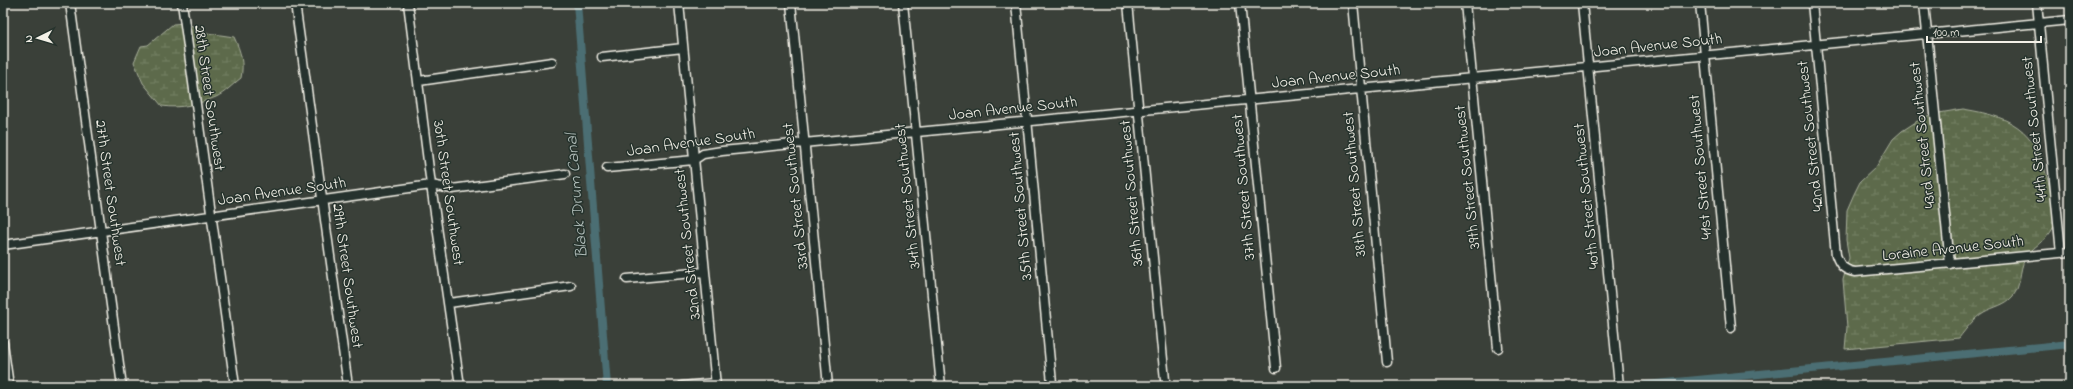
<svg xmlns="http://www.w3.org/2000/svg" width="2073" height="389" font-family="'Indie Flower',sans-serif">
<defs>
<pattern id="wetland-marsh" width="20" height="14" patternUnits="userSpaceOnUse"><rect width="20" height="14" fill="#5d6b4c"/><path d="M1 5h8M5 5V1M11 12h8M15 12V8" fill="none" stroke="#758166"/></pattern>
</defs>
<rect width="100%" height="100%" fill="#3a4039"/>
<filter id="ink" filterUnits="userSpaceOnUse"><feTurbulence type="fractalNoise" baseFrequency=".025" numOctaves="2"/><feDisplacementMap in="SourceGraphic" scale="8" xChannelSelector="R" yChannelSelector="G"/><feConvolveMatrix kernelMatrix="1 2 1 2 8 2 1 2 1" color-interpolation-filters="sRGB"/></filter>
<g filter="url(#ink)">
<path fill="url(#wetland-marsh)" stroke="#a8ae9a" d="M186,23L207,33L234,37C241,52 244,63 241,78C233,84 225,93 216,97C199,104 180,109 162,106L143,83L134,62L141,46L148,45L173,24Z
M1963,109C2020,118 2037,133 2050,189C2052,200 2058,217 2053,228C2047,241 2032,246 2025,259C2019,270 2021,287 2013,296C2006,305 1993,307 1984,312C1974,318 1966,329 1959,338L1845,349L1847,327L1843,280L1849,258L1846,240L1847,210L1854,194L1860,182L1876,167L1893,139L1902,131L1922,118L1933,114Z"/>
<g fill="none" stroke-linecap="round" stroke-linejoin="round">
<path stroke="#4c6e73" stroke-width="8" d="M577,3L607,386
M1646,385L2070,344"/>
<defs>
<path id="minor" d="M70,3L122,386
M182,3L235,386
M295,3L348,386
M408,3L431,185L460,386
M679,3L716,386
M791,3L828,386
M903,3L941,386
M1016,3L1052,383
M1128,3L1165,380
M1240,3L1276,368
M1353,3L1387,362
M1465,3L1498,348
M1582,3L1619,386
M1700,3L1731,328
M1812,3L1836,255C1840,266 1844,270 1855,272L2070,252
M1924,3L1950,264
M2037,3L2061,253
M602,57L683,48
M419,81L552,62
M607,168L694,160L703,154L722,151L2070,20
M3,245L431,185L452,189L565,174
M627,279L705,272
M449,303L571,286
M3,343L9,386
M682,386L715,383"/>
</defs>
<use href="#minor" stroke="#f4f1e8" stroke-width="11"/>
<use href="#minor" stroke="#26332d" stroke-width="8"/>
</g>
</g>
<g text-anchor="middle" dominant-baseline="central" stroke-width="3" stroke-linejoin="round" paint-order="stroke">
<g font-size="16" fill="#f4f1e8" stroke="#26332d">
<text transform="translate(1658 46) rotate(-6)">Joan Avenue South</text>
<text transform="translate(1336 77) rotate(-6)">Joan Avenue South</text>
<text transform="translate(209 98) rotate(82)">28th Street Southwest</text>
<text transform="translate(1013 109) rotate(-6)">Joan Avenue South</text>
<text transform="translate(2035 129) rotate(-96)">44th Street Southwest</text>
<text transform="translate(1923 135) rotate(-96)">43rd Street Southwest</text>
<text transform="translate(1811 136) rotate(-96)">42nd Street Southwest</text>
<text transform="translate(691 143) rotate(-8)">Joan Avenue South</text>
<text transform="translate(1701 167) rotate(-95)">41st Street Southwest</text>
<text transform="translate(1468 177) rotate(-96)">39th Street Southwest</text>
<text transform="translate(1355 184) rotate(-95)">38th Street Southwest</text>
<text transform="translate(1244 187) rotate(-95)">37th Street Southwest</text>
<text transform="translate(282 192) rotate(-8)">Joan Avenue South</text>
<text transform="translate(110 193) rotate(82)">27th Street Southwest</text>
<text transform="translate(448 193) rotate(82)">30th Street Southwest</text>
<text transform="translate(1132 193) rotate(-95)">36th Street Southwest</text>
<text transform="translate(796 196) rotate(-96)">33rd Street Southwest</text>
<text transform="translate(908 196) rotate(-96)">34th Street Southwest</text>
<text transform="translate(1587 196) rotate(-96)">40th Street Southwest</text>
<text transform="translate(1021 206) rotate(-95)">35th Street Southwest</text>
<text transform="translate(688 244) rotate(-96)">32nd Street Southwest</text>
<text transform="translate(1953 249) rotate(-6)">Loraine Avenue South</text>
<text transform="translate(347 276) rotate(82)">29th Street Southwest</text>
</g>
<g font-size="17" font-style="italic" fill="#b1bdb9" stroke="#26332d">
<text transform="translate(577 196) rotate(-95)">Black Drum Canal</text>
</g>
</g>
<rect width="2073" height="389" fill="none" stroke="#26332d" stroke-width="16"/>
<rect x="8" y="8" width="2057" height="373" fill="none" stroke="#f4f1e8" stroke-width="1.5" filter="url(#ink)"/>
<g transform="translate(38 38) rotate(265)" stroke="#26332d" stroke-width="3" paint-order="stroke">
<path d="M0-3L7 15L0 10L-7 15Z" fill="#f4f1e8"/>
<text y="-6" font-size="11" font-weight="bold" text-anchor="middle" fill="#f4f1e8">N</text>
</g>
<path d="M1927 36v6h114v-6" fill="none" stroke="#f4f1e8" stroke-width="2"/>
<text x="1933" y="36" font-size="12" fill="#f4f1e8" stroke="#26332d" stroke-width="3" paint-order="stroke">100 m</text>
</svg>
